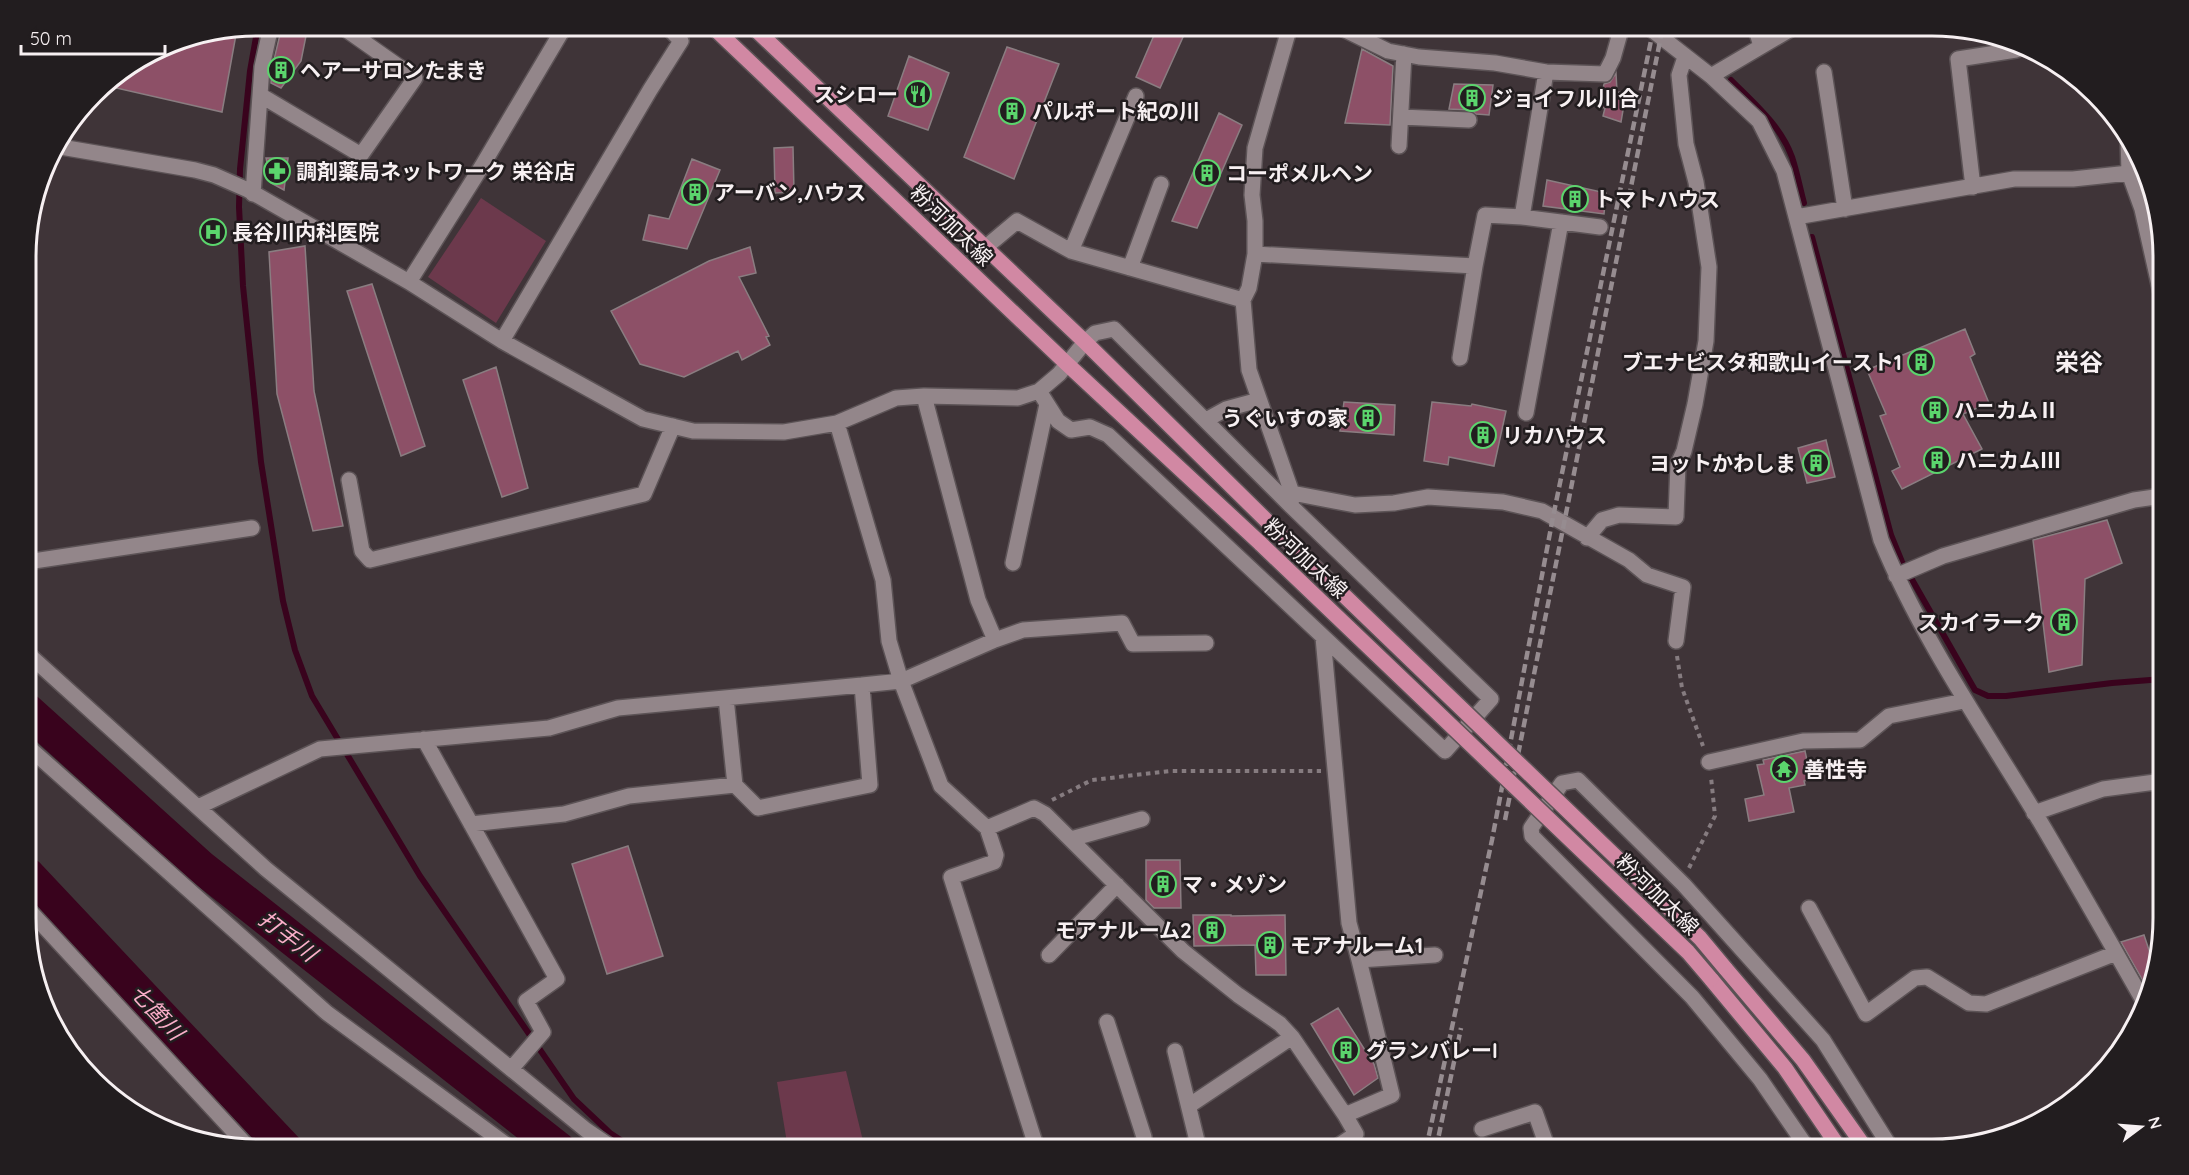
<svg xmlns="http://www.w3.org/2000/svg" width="2189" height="1175" font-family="Quicksand,'Noto Sans JP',sans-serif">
<rect width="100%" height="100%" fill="#3f3438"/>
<path fill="#6c394c" d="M481,198L546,241L496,323L428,277Z
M846,1071L864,1145L828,1149H788L777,1082Z"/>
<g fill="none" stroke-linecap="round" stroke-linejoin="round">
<path stroke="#39031d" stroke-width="6" d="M258,26L250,71L240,169L239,207L243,286L261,462L283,601L295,650L312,696L420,876L574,1099L610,1133L634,1149
M1731,80C1754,103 1781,126 1792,157C1797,172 1800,188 1804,203
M1812,237L1891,535L1902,562L1975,690L1988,696H2006L2112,683L2163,679"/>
<path stroke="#39031d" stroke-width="34" d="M27,710L201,867L559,1149
M27,874L286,1149"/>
</g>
<path fill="#8d5067" stroke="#8a7d81" stroke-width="1.5" d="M282,26H308L301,61L281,88L271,83L272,68Z
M1158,26H1188L1160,88L1136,77Z
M237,29L222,112L103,85L168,43Z
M1007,47L1059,64L1014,179L964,157Z
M1362,49L1393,66L1390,125L1345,123Z
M909,56L949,73L928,130L888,116Z
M1616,73L1617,92L1626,93L1621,122L1603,116L1605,108L1599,107L1604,84L1610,82Z
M1454,84L1493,85L1489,115L1476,114L1469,110L1449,109Z
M1219,113L1242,125L1197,228L1172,221Z
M793,147L794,192L775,193L774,148Z
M266,158H288L284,190L271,183Z
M692,159L720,170L687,249L643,240L649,215L669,219Z
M1547,180L1606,193L1604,214L1543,206Z
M305,246L314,391L343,526L313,531L277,394L269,252Z
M750,247L756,273L739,277L769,336L766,337L770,345L742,360L738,351L684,377L640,364L611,311L709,261Z
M372,284L425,446L401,456L347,291Z
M1965,329L1975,354L1970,357L1989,403L1963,414L1982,449L1902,489L1892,471L1900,467L1880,416L1886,414L1867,370Z
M496,367L528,488L502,497L463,380Z
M1344,402L1395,405L1394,435L1340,431Z
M1432,402L1471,406L1472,404L1506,411L1494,466L1449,457L1448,465L1424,461Z
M1826,440L1835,477L1807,483L1798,448Z
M2107,520L2122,563L2085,579L2082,665L2049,672L2033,540Z
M1805,751L1811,779L1804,781L1805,785L1789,788L1794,812L1749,821L1745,799L1764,795L1757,765L1764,764L1763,760Z
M628,846L663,956L607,974L572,864Z
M1146,860H1180L1181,908H1154L1146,900Z
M1193,915H1231V916L1285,915L1286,975H1256L1255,945L1194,946Z
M2144,935L2153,962L2147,988L2121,942Z
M1338,1008L1374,1064L1378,1078L1354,1095L1311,1024Z"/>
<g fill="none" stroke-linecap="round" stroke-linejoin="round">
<defs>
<path id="minor" d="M1290,26L1255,148L1252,195L1255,221V254L1249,288L1243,300L1249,370L1292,493L1291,506
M1337,26L1388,51L1419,57L1495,63L1546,72L1605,74L1613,58L1622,26
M1647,26L1711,76L1759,121L1784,171L1881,540C1921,637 1981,724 2035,813C2072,875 2108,939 2144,1002
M1755,26L1761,46
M1824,72L1845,209
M1711,76L1796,26
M260,95L361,155L415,78L341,26
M1136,96L1071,251L1243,300
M1401,117L1469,120
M55,146L195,170L214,175L248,190L409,282L502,341L643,419L693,431L784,432L837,423L896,398L924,396L1018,398L1039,391L1059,374L1085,342L1095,333L1114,329L1291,506L1491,699L1445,751L1108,435L1090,427L1071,430L1058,421L1039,391
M1399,146L1404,54
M2129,173L2142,209L2162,298
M1973,187L1958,59L2016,50L2019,46
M253,194L262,67L271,26
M1522,217L1600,227
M1796,217L2014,179H2073L2129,173L2128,137
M986,247L1017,221L1071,251
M1255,254L1475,266L1485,215L1522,217L1546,72
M1130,268L1161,184
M409,282L482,166L565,26
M502,341L650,90L681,41L667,26
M1460,358L1475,266
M924,396L978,600L995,640L1023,630L1122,623L1133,644L1206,643
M1526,413L1561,222
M1206,420L1226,409L1259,400
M837,423L883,580L889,641L901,681L941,786L987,828L1034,808L1045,814L1183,951L1238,995L1280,1024L1292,1037L1345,1115
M349,480L362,551L370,560L644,494L673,426
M1292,493L1355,505L1394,503L1428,497L1503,502L1542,511L1629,560L1647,575L1683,587L1676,641
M1587,538L1602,520L1619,515L1676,517L1678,464L1684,451L1695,404L1706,341L1709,267L1696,182L1686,144L1682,104L1679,75L1685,57
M27,562L252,528
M1013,563L1047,404
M1896,576L1943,556L2134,500L2162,496
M1323,637L1349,923L1359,960L1435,955
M27,653L266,869L586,1130L614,1149
M424,739L557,979L526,1001L543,1032L511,1069
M27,746L327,1013L512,1149
M1709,762L1803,741L1860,740L1889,716L1964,701
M735,785L758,808L870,785L862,685L901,681L995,640
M198,807L320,749L549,728L618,708L862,685
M2034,813L2103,789L2163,781
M471,824L564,814L629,796L735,785L726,698
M987,828L996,855L994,862L951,877L1037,1149
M1071,839L1142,819
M27,908L249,1148
M1809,908L1866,1014L1915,978L1927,977L1969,1003L1986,1004L2116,953
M1049,955L1117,885
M1107,1022L1144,1137V1149
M1175,1051L1199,1149
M1190,1105L1292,1037
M1482,1129L1535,1112L1548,1149
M1328,1149L1338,1146L1356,1134L1345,1115L1392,1095L1359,960
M1808,1149L1760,1079L1692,997L1532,836L1531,828L1562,783L1578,780L1684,885L1823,1040L1889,1145L1887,1149"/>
<path id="primary" d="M712,26L1066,363L1261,544
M752,26L1085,342L1275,529
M1725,968L1803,1060L1866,1149
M1711,979L1785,1068L1840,1149"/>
</defs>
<use href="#minor" stroke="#5c5356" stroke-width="18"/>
<use href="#primary" stroke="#5c5356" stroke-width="18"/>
<path stroke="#867c80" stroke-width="4" stroke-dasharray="4.5 4.5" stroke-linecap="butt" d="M1677,656L1682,688L1703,746
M1052,800L1092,780L1170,771H1321
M1689,868L1715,816L1711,777"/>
<use href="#minor" stroke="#93868a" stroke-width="15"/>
<use href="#primary" stroke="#d188a3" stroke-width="15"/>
<path stroke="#968c90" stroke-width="4.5" stroke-dasharray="9 4.5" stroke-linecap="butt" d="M1505,820L1663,26
M1426,1149L1492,840L1553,517L1654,26
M1436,1149L1461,1028"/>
<defs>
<path id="primary-bridge" d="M1275,529L1700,938L1725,968
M1261,544L1688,952L1711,979"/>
</defs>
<use href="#primary-bridge" stroke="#5c5356" stroke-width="18" stroke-linecap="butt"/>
<use href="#primary-bridge" stroke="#d188a3" stroke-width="15"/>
</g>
<defs>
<symbol id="building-ring" viewBox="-11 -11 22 22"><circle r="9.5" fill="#221d1f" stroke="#5bd56d" stroke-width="1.5"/><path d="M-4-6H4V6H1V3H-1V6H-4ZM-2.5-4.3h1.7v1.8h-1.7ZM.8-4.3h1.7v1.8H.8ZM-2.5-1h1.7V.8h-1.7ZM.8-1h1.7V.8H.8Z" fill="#5bd56d"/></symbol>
<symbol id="restaurant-ring" viewBox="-11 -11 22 22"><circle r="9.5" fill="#221d1f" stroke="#5bd56d" stroke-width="1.5"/><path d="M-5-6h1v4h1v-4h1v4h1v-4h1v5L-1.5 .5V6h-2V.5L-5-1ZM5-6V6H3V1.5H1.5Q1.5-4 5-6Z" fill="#5bd56d"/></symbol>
<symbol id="pharmacy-ring" viewBox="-11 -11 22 22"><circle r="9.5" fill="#221d1f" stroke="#5bd56d" stroke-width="1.5"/><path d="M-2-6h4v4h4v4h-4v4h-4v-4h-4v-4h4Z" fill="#5bd56d"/></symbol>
<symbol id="hospital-ring" viewBox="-11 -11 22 22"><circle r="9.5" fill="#221d1f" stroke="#5bd56d" stroke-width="1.5"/><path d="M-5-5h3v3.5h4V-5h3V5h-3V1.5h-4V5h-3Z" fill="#5bd56d"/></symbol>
<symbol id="temple-ring" viewBox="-11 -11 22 22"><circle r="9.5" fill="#221d1f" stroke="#5bd56d" stroke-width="1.5"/><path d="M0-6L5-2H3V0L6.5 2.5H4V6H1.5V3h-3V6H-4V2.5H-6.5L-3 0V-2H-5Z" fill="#5bd56d"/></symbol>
</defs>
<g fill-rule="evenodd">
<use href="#building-ring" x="266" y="55" width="30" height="30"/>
<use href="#restaurant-ring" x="903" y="79" width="30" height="30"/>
<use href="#building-ring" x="1457" y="83" width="30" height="30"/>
<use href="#building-ring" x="997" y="96" width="30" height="30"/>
<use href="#pharmacy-ring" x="262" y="156" width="30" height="30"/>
<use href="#building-ring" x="1192" y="158" width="30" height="30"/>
<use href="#building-ring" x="680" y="177" width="30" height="30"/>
<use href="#building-ring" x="1560" y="184" width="30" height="30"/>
<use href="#hospital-ring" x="198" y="217" width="30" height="30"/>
<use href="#building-ring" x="1906" y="347" width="30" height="30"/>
<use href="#building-ring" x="1920" y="395" width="30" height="30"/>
<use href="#building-ring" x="1353" y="403" width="30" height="30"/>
<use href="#building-ring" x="1468" y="420" width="30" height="30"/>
<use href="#building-ring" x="1922" y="445" width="30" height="30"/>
<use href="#building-ring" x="1801" y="448" width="30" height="30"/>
<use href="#building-ring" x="2049" y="607" width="30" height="30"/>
<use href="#temple-ring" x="1769" y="754" width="30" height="30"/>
<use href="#building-ring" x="1148" y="869" width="30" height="30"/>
<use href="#building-ring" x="1197" y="915" width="30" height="30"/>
<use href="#building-ring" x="1255" y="930" width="30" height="30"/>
<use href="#building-ring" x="1331" y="1035" width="30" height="30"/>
</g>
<g text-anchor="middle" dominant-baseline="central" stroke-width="5" stroke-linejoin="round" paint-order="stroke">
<g font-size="21" font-weight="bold" fill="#f7f0f2" stroke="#221d1f" text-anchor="start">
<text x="300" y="70">ヘアーサロンたまき</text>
<text x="898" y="94" text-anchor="end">スシロー</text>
<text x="1492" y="98">ジョイフル川合</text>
<text x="1032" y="111">パルポート紀の川</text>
<text x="296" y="171">調剤薬局ネットワーク 栄谷店</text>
<text x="1226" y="173">コーポメルヘン</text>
<text x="714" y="192">アーバン,ハウス</text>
<text x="1594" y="199">トマトハウス</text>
<text x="232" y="232">長谷川内科医院</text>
<text x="1902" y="362" text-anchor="end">ブエナビスタ和歌山イースト1</text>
<text x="1954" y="410">ハニカムⅡ</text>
<text x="1348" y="418" text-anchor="end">うぐいすの家</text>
<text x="1502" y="435">リカハウス</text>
<text x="1956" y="460">ハニカムⅢ</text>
<text x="1796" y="463" text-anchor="end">ヨットかわしま</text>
<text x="2044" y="622" text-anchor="end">スカイラーク</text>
<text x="1804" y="769">善性寺</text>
<text x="1182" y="884">マ・メゾン</text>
<text x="1192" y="930" text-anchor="end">モアナルーム2</text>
<text x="1290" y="945">モアナルーム1</text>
<text x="1366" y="1050">グランバレーI</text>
</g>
<g font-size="21" fill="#f7f0f2" stroke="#221d1f">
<text transform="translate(952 225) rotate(44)">粉河加太線</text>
<text transform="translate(1306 558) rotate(43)">粉河加太線</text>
<text transform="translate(1658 894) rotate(44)">粉河加太線</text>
</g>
<g font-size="22" font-style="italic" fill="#fbafca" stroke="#221d1f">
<text transform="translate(288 936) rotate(38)">打手川</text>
<text transform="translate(157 1012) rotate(47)">七箇川</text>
</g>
<g font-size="24" font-weight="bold" fill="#f7f0f2" stroke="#221d1f">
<text x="2079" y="362">栄谷</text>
</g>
</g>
<path d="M0 0H2189V1175H0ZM257 36H1932A221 221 0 0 1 2153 257V918A221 221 0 0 1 1932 1139H257A221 221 0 0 1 36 918V257A221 221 0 0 1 257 36Z" fill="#221d1f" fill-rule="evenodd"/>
<path fill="none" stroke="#f7f0f2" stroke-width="3" d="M257 36H1932A221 221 0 0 1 2153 257V918A221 221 0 0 1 1932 1139H257A221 221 0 0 1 36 918V257A221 221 0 0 1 257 36Z"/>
<g transform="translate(2141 1127) rotate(74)" stroke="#221d1f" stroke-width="4.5" paint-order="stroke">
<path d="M0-4.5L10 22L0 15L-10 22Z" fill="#f7f0f2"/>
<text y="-9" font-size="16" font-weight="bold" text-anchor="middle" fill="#f7f0f2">N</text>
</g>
<path d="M21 45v9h144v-9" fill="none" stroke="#f7f0f2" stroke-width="3"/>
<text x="30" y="45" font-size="18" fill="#f7f0f2" stroke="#221d1f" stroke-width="4.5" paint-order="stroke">50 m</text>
</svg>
